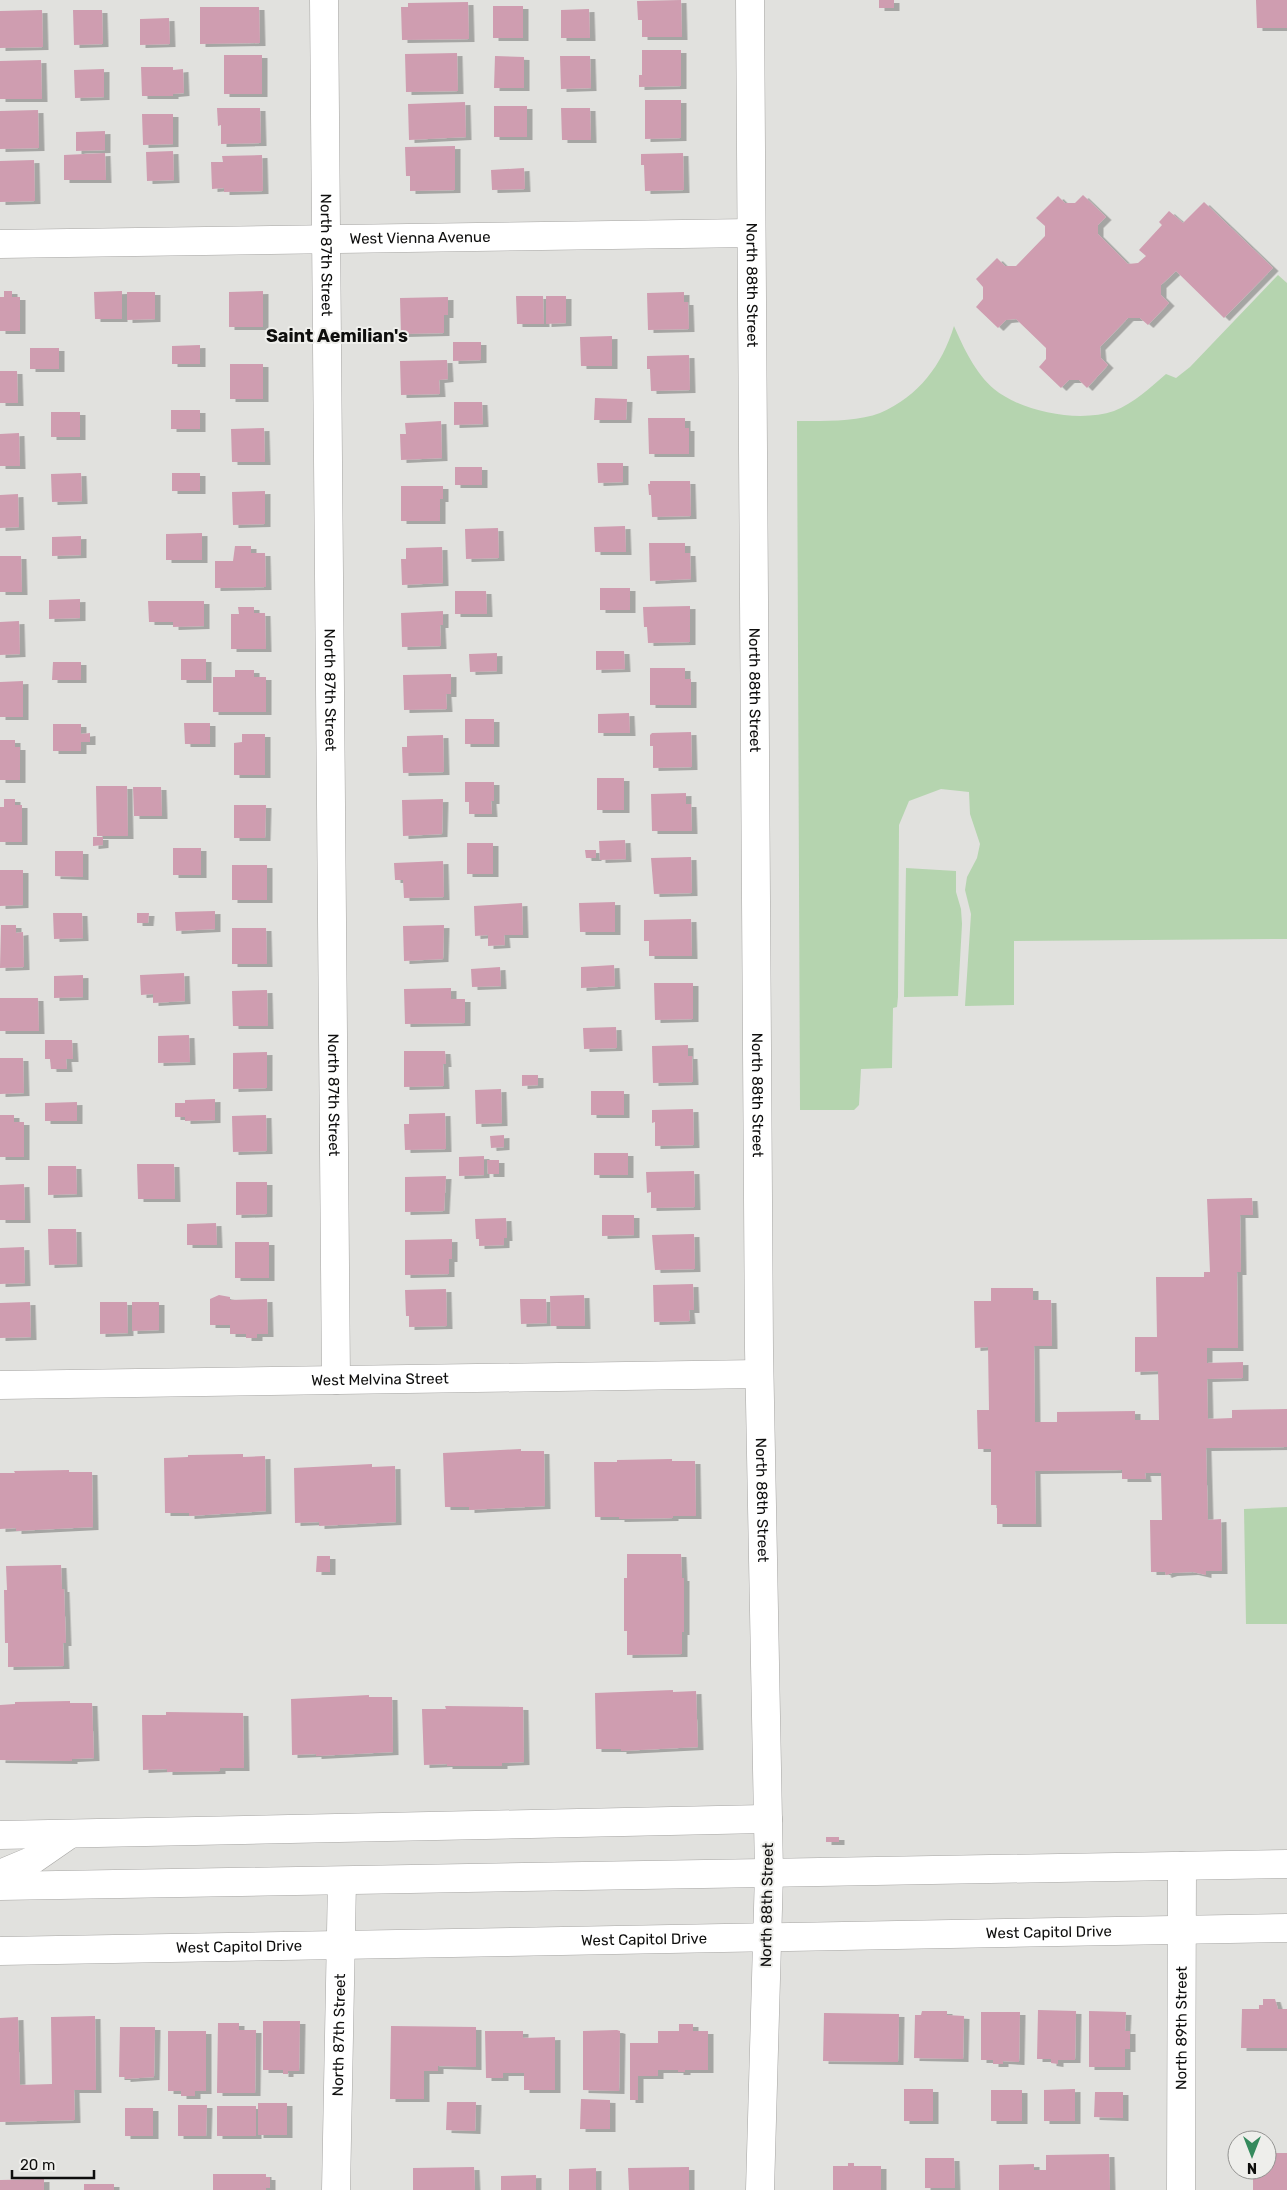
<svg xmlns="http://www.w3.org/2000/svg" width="1287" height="2190" font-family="Rubik,sans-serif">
<defs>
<filter id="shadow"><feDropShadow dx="5.5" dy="3" stdDeviation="0" flood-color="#0004"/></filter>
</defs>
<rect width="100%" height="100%" fill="#e1e1de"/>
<path fill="#b5d4af" d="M1278,275L1287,283V939L1014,941V1005L965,1006L971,914L965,890L967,877L977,858L980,844L970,814L969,792L941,789L909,801L899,825L898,997L897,1007L893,1008L892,1068L861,1069L859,1105L854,1110H800L797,421C822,421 857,422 880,413C919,396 942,365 954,326C963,347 976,374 994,389C1022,412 1079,423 1114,411C1134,403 1150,388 1166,374L1176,378L1190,367Z
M906,868L956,871V892L961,909L962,924L958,996L904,997Z
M1287,1507V1624H1246L1244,1509Z"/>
<path fill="#cf9db0" filter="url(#shadow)" d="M681,0L682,37H642V20H638L637,1Z
M879,0H894V8H879Z
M1256,0H1287V28H1257Z
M468,2L469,39L402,40L401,7H408V3Z
M493,6H523V38H493Z
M200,7H259L260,43L200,44Z
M589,9L590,38H561V10Z
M42,10L43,47L0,48V11Z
M73,10H102L103,44L74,45Z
M169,18L170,44L140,45V19Z
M642,50H681V86L639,87V75H642Z
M457,53L458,91L406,92L405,54Z
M224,55H262V94H224Z
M495,56L524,57V88H494Z
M560,56H590L591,88L561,89Z
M41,60L42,99H0V61Z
M141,67H173V70L183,69L184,93L173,94V96H142Z
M104,69V97L75,98L74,70Z
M645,100H681V138L645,139Z
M465,102L466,137L409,140L408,104Z
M494,106H527V137H494Z
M217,108H260L261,143L221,144V125L218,126Z
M561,108H590L591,140H562Z
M38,110L39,148L0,149V111Z
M142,114H173V144L143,145Z
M105,131V150L76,151V132Z
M455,146V190L410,191V176H406L405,147Z
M173,151L174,180L147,181L146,152Z
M105,153L106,180H64V155Z
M683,153L684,190L645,191L644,165H641V154Z
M262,155L263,191L224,192V188L212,189L211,162H223L222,156Z
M34,160L35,201L0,202V161Z
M524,168L525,189L492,190L491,170Z
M1083,195L1106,217L1098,225V234L1128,264L1138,263L1146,256L1139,250L1162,225L1159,222L1169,211L1183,223L1204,202L1273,268L1224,318L1176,271L1161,285V295L1169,303L1148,325L1140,318H1128L1100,347L1101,358L1108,365L1087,388L1079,380H1069L1061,388L1039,367L1046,359V348L1016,319L1006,320L998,328L976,307L983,299V287L976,279L997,258L1005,266H1016L1045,236V226L1036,218L1058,196L1065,203H1075Z
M4,291H12V297H20V331H0V297H4Z
M122,291V319H95L94,292Z
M263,291V327H229V292Z
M127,292H155V319L127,320Z
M684,292V302H688L689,329L648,330L647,293Z
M516,296H543L544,324H517Z
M546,296H566V323L546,324Z
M448,297V315H444V333L401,334L400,298Z
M612,336V366H581L580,337Z
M453,342H481V360L453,361Z
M200,345V364H172V346Z
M30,348H59V369H30Z
M689,355L690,390L651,391L650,369H647V356Z
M447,360L448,379L439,380L440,394L401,395L400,361Z
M230,364H263V399H230Z
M0,371H17L18,403H0Z
M595,398L627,399L626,420H594Z
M454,402H482L483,424L454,425Z
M171,410H200V429H171Z
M51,412H80V437H51Z
M648,418H685V428H689V454H649Z
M441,421L442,458L401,460L400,434H406L405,423Z
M264,428L265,462H232L231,429Z
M19,433L20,466H0V434Z
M597,463H623V482L598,483Z
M455,467H482V485H455Z
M81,473L82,501L52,502L51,474Z
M172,473H200V491H172Z
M650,481H690L691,516L652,517L651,495H649L648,484H650Z
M401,486H443V499H440V521H401Z
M265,491V524L233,525L232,492Z
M18,494L19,527L0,528V495Z
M625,526L626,552H595L594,527Z
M498,528L499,558L466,559L465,529Z
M202,533V560H166V534Z
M81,536V555L52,556V537Z
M649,543H685V553H690L691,579L650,581Z
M235,546H251V553H265L266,587L215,588V561H233Z
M442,547L443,583L402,585L401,559H406V548Z
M0,556H21L22,592H0Z
M600,588H630V610H600Z
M455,591H486L487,614H455Z
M80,599V618L49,619V600Z
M148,601H204V626L173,627V622H149Z
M690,606V642L648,643L647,627H644L643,607Z
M238,607H254V613H265L266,649H231V614H239Z
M443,611V625H440L441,646L402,647L401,613Z
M19,621L20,654L0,655V622Z
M596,651H624L625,669L596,670Z
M497,653V671L470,672L469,654Z
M181,659H206V680H181Z
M53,662H81V680H52Z
M650,668H685V679H691V705H650Z
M235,670H254V677H266V712H213V677H235Z
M451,674V694H446L447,709L404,710L403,675Z
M23,681V717H0V682Z
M629,713L630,733H598V714Z
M465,719H494V744H465Z
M184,723H210V744H185Z
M53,724H81V734L90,733V742H81V751H53Z
M691,732L692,767L653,768V746H650V735L652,733Z
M242,734H265V775H234V743L242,742Z
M443,735L444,772L403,773L402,747H407V736Z
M0,740H15V747H20V780H0Z
M597,778H624V810H597Z
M465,782H494V801H491L492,814H469V802H465Z
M96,786H127L128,836H97Z
M133,787H161L162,816H134Z
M686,793V804H691L692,831H652L651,794Z
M4,799H15V805H22V842H0V807H4Z
M443,799L442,834L403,836L402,800Z
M234,805H266L265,838H234Z
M93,837H103V845L93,846Z
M625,840L626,859L600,860L599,841Z
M467,843H493V874H467Z
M173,848H201V875H173Z
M585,850H596V858H586Z
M55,851H83V877L55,876Z
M691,857L692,893L654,894L651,858Z
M443,861L444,897L404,898L403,880H395L394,863Z
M232,865H267V900H232Z
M0,870H23V905L0,906Z
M615,902V932H580L579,903Z
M522,903L523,935H504L505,945L488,946V935L475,936L474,906Z
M215,911V929L176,931L175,912Z
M53,913H82L83,938L54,939Z
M137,913H149L148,923H137Z
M691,919L692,956H649V941H644V920Z
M1,925H16V933L23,932L24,967L0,968Z
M444,925L443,959L404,961L403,926Z
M232,928H266L267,964H232Z
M614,965L615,986L581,988V967Z
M500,967L501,986L472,987L471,969Z
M184,973L185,1001L153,1003V994L141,995L140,975Z
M83,975V997L54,998V976Z
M654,983H693V1019L655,1020Z
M451,988V999H465V1023L405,1024L404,989Z
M267,990L268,1026H233L232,991Z
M0,998H38L39,1031H0Z
M616,1027L617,1048L584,1049L583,1028Z
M189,1035L190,1062L158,1063V1036Z
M45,1040H72L73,1059H66L67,1069H51L50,1059H45Z
M688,1045V1056H692L693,1082L653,1083L652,1046Z
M404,1051H445L446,1064H443L444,1086L404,1087Z
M267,1052V1088L233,1089V1053Z
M0,1058H23L24,1093L0,1094Z
M522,1075H538V1085L522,1086Z
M501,1089L502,1123L476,1124L475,1090Z
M591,1091H624V1115H591Z
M215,1099V1120L185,1121V1117H175V1103H185V1100Z
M77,1102V1121H45V1103Z
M693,1109L694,1145L655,1146V1122L652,1123V1110Z
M445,1113L446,1149L405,1150L404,1124H409V1114Z
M0,1115H14V1122H24V1157H0Z
M266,1115L267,1151L233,1152L232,1116Z
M504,1135V1147L491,1148L490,1136Z
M594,1153H628V1175H594Z
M484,1156V1175L459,1176V1157Z
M487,1160H499V1174H488Z
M137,1164H174L175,1199H138Z
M48,1166H76L77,1194L48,1195Z
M694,1171L695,1207L651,1208V1192L647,1193L646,1172Z
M446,1176L444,1211L405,1212V1177Z
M236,1182H267V1214L236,1215Z
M24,1184L25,1220H0V1185Z
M1252,1198L1253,1215H1240L1241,1272H1237L1238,1348H1207V1363L1243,1362V1378L1207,1379L1208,1419L1232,1418V1410L1287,1409V1447L1206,1448L1208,1520L1221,1519L1222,1571H1206V1575L1193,1572L1172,1573L1166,1575L1165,1572H1151L1150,1520H1162L1161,1473H1145L1146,1479H1122V1470L1035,1471L1036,1524H997V1505H991V1449H978L977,1410H989L988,1347L975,1348L974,1301H991V1288H1033V1300H1051L1052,1346H1034L1035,1422H1057V1412L1135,1411V1420H1159L1158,1371L1135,1372V1337H1157L1156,1277H1204V1272H1210L1207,1199Z
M602,1215H634V1235L602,1236Z
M506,1218L507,1238H504V1245L479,1246V1239H476L475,1219Z
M216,1223L217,1245H187V1224Z
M48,1229H76L77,1264L49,1265Z
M694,1234L695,1269L655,1270L652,1235Z
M452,1239V1259H449V1274L405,1275V1240Z
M235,1242H269V1278H235Z
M24,1247L25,1283L0,1284V1248Z
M693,1284L694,1310H689L690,1321L654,1322L653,1285Z
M446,1289L447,1326L409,1327V1316H406L405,1290Z
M219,1295L230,1297V1300L267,1299L268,1334H257V1338H246V1334H230V1325H210V1299Z
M584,1295L585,1326H551L550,1296Z
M520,1299H546L547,1323L521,1324Z
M30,1302L31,1337L0,1338V1303Z
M100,1302H127L128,1333L100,1334Z
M132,1302H159V1330L132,1331Z
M521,1449V1451H544L545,1506L469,1510V1507H445L443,1453Z
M243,1454V1457L265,1456L266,1511L189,1516V1513H165L164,1458L188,1457V1455Z
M672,1459V1461H695L696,1516H673V1518L619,1519V1517H595L594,1462H617V1460Z
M372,1464V1467L395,1466L396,1522L319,1526V1522L295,1523L294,1468Z
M69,1470V1472H92L93,1527L16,1531V1528L0,1529V1473H15L14,1471Z
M627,1554H681L682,1578H684V1632H682V1654L627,1655V1631H624V1578H627Z
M317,1556H330V1572H316Z
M61,1565L62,1589H64L66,1643H63L64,1666L8,1667V1643H5L4,1590H7L6,1566Z
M673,1690V1692L696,1691L698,1747L621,1751V1749H596L595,1693Z
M369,1695V1697H392L393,1752L316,1756V1754L292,1755L291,1699Z
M70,1701V1703H92L94,1758L72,1759V1761L0,1760V1705L15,1704V1702Z
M445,1706L523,1707L524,1762L502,1763V1766H447V1764L424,1765L422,1709H446Z
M166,1712L243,1713L244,1768H220V1771L167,1772V1769L143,1770L142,1715H166Z
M826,1837H839V1842H826Z
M1263,1999H1275L1278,2009H1287V2048H1241L1242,2009H1259V2005H1263Z
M1038,2010L1076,2011L1075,2060H1058V2064L1051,2063V2059H1037Z
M922,2011H947V2015L964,2016L963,2059L914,2058L915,2015H921Z
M1089,2011L1126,2012L1125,2031H1130V2049H1125V2067H1089Z
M981,2012H1020L1019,2062L1003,2061V2064H993V2060H981Z
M824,2013L899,2014L898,2062L823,2061Z
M95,2016L96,2090H74L75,2120L0,2122V2018L18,2017L20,2085L52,2084L51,2017Z
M263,2021H300L299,2071H288V2074H283V2070H263Z
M218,2023H239V2030H256L255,2093H217Z
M679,2024H693V2031H708V2070H685V2072H678V2070H658V2076H638V2100H630V2043H658V2031H679Z
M391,2026L476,2027V2067L438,2066V2071H424V2099H390Z
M120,2027H155L154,2077L125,2079V2077H119Z
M617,2030L620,2031L619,2091L583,2090V2031Z
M168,2031H206V2091H195V2096H181V2091H168Z
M485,2031H523V2038L555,2037V2090H524V2073H503V2078H486Z
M904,2089H933V2121H904Z
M1075,2089V2121H1044V2090Z
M991,2090H1022V2121H991Z
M1095,2092H1123V2118L1094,2117Z
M581,2099L610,2100V2129H580Z
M447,2102H476L475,2131L446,2130Z
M258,2103H287V2135H258Z
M178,2105H207L206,2136H178Z
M217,2106H256V2136H217Z
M125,2108H153V2136H125Z
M1267,2153H1287V2190H1253V2170H1267Z
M1109,2154L1110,2190H999V2165L1034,2164V2170H1046V2155Z
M925,2158H954L955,2188H925Z
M848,2163H854V2166H881V2190H833V2166H848Z
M474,2167L475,2190H413V2168Z
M689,2167V2190H629L628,2168Z
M596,2168V2190H569V2169Z
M213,2174H266V2177H270V2188H266V2190H213Z
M536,2175V2190H501V2176Z
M44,2179V2190H0V2180Z
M84,2184H114V2190H84Z"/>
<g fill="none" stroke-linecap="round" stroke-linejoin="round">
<defs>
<g id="street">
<path id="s1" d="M324,0L336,1380"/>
<path id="s2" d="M750,0L759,1349L769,1873L760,2190"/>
<path id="s3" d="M0,244L751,233"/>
<path id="s4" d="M0,1385L759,1374"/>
<path d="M0,1835L768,1819"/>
<path id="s5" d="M336,2190L342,1881"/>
<path id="s6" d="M1181,2190L1182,1866"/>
</g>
<g id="primary">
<path d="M0,1874L31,1861L70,1834"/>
<path d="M0,1886L1287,1864"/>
<path id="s7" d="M0,1951L1287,1928"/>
</g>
</defs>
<use href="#street" stroke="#a6a5a3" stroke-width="29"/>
<use href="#primary" stroke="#a6a5a3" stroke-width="29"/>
<use href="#street" stroke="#fff" stroke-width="28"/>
<use href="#primary" stroke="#fff" stroke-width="28"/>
</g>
<g text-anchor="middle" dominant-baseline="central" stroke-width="4" stroke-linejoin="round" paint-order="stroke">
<g font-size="15" fill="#0e0e0d" stroke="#eeeeeb">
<text stroke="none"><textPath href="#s3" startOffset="420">West Vienna Avenue</textPath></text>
<text stroke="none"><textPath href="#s1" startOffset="255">North 87th Street</textPath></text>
<text stroke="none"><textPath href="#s2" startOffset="285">North 88th Street</textPath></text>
<text stroke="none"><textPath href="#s1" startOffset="690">North 87th Street</textPath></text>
<text stroke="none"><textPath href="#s2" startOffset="690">North 88th Street</textPath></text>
<text stroke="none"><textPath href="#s1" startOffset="1095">North 87th Street</textPath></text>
<text stroke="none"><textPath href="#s2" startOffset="1095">North 88th Street</textPath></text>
<text stroke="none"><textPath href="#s4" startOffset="380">West Melvina Street</textPath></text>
<text stroke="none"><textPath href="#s2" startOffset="1500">North 88th Street</textPath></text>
<text transform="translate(767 1905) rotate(-89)">North 88th Street</text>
<text stroke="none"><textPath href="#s7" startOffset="1049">West Capitol Drive</textPath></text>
<text stroke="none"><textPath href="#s7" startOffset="644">West Capitol Drive</textPath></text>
<text stroke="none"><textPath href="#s7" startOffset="239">West Capitol Drive</textPath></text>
<text stroke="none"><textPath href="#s6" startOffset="162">North 89th Street</textPath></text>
<text stroke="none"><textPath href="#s5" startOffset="155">North 87th Street</textPath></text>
</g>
<g font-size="18" font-weight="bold" fill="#0e0e0d" stroke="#eeeeeb">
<text x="337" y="336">Saint Aemilian's</text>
</g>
</g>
<g transform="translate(1252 2155) rotate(180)"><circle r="24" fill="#eeeeeb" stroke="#949492"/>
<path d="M0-4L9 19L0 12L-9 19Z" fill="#358a5d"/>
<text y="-8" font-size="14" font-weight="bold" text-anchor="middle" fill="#0e0e0d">N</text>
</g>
<path d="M12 2170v8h82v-8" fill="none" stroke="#0e0e0d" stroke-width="2.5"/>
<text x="20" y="2170" font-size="15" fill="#0e0e0d" stroke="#eeeeeb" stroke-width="4" paint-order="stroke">20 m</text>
</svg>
